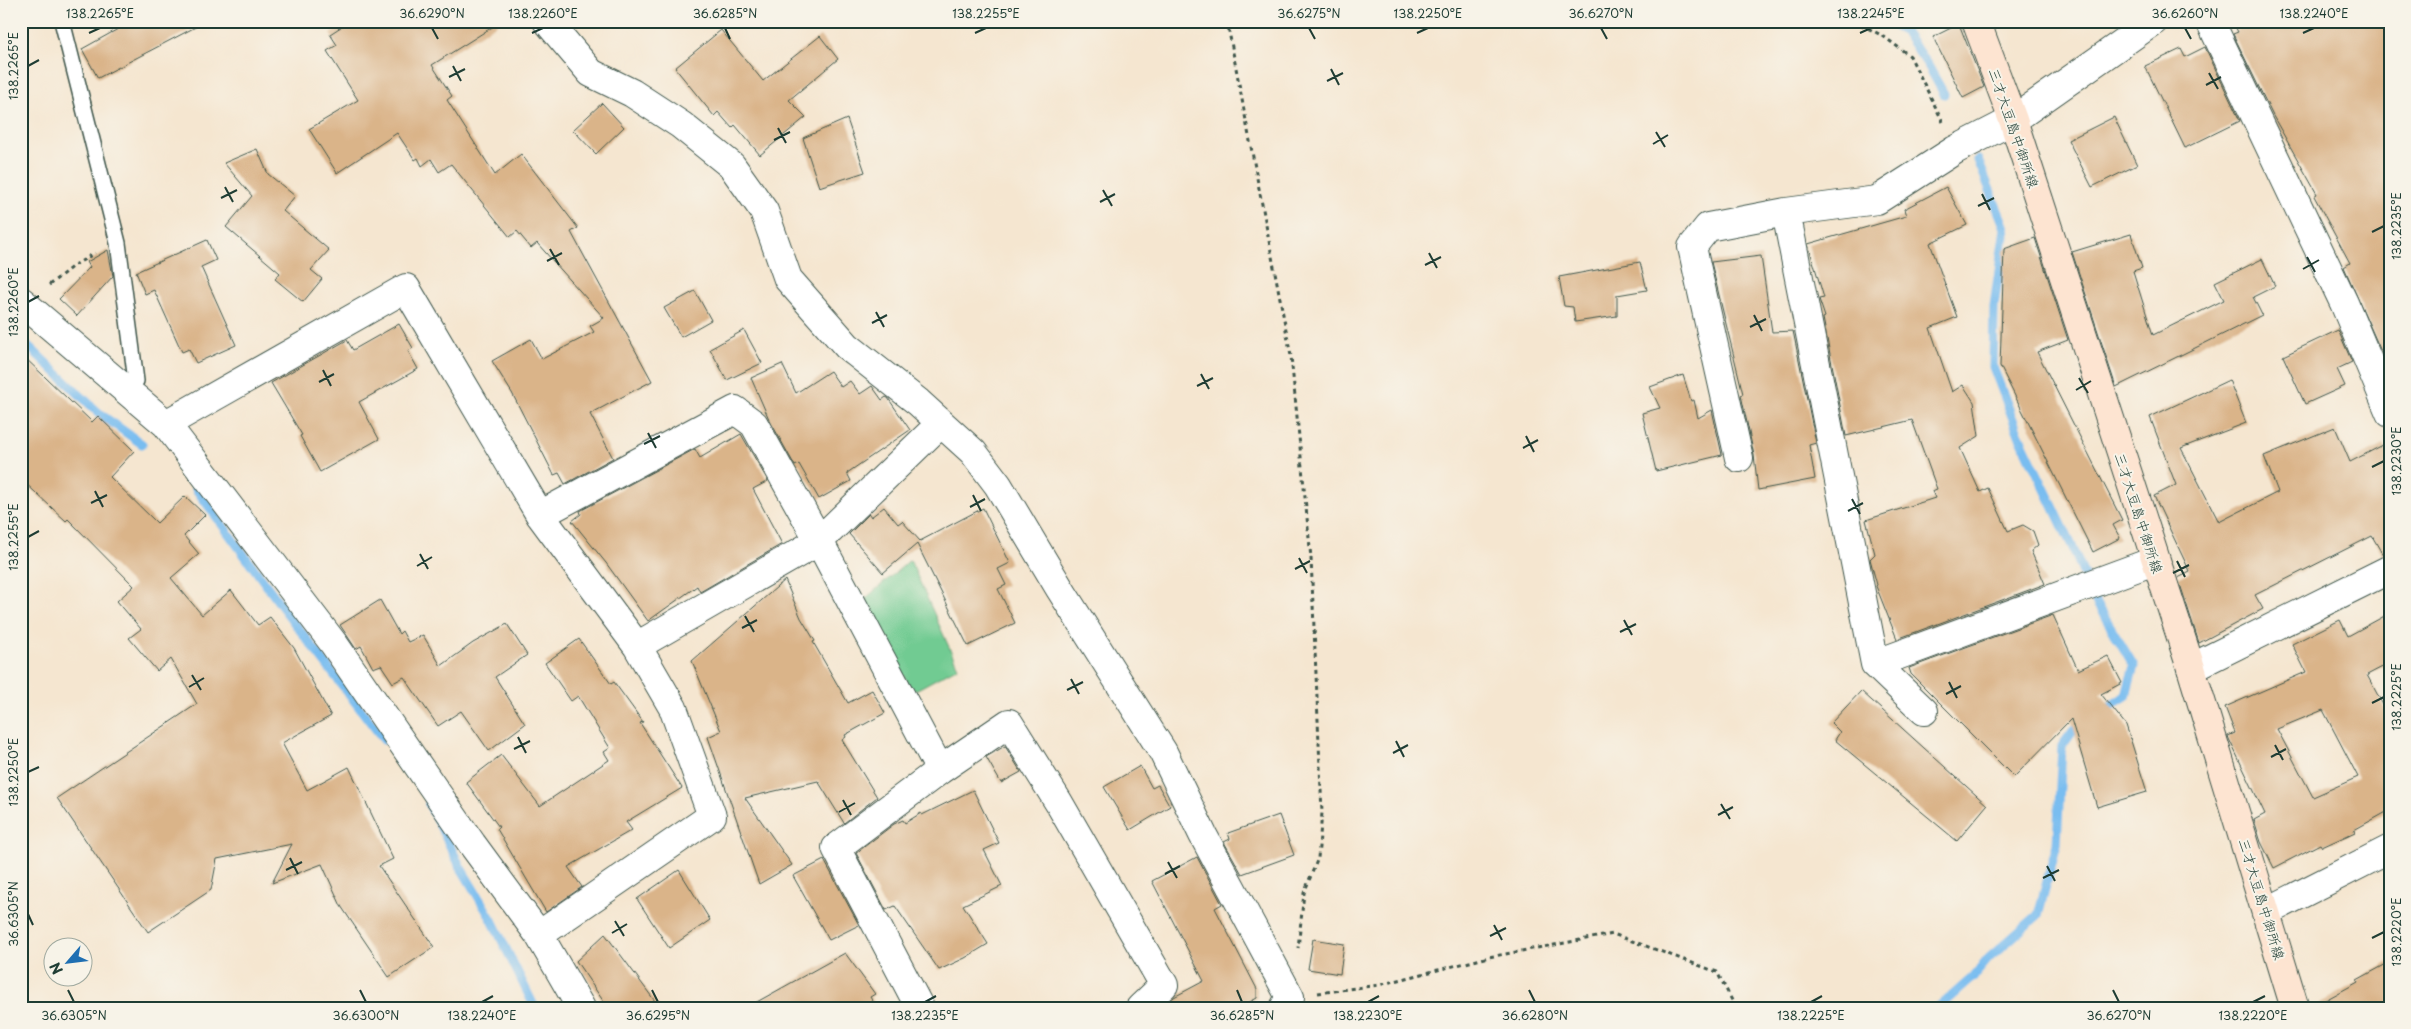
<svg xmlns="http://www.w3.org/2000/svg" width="2411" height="1029" font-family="'Playpen Sans','Klee One',sans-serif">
<rect width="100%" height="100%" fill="#f7f3e8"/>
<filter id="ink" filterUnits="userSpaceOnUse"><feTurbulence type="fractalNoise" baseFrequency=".02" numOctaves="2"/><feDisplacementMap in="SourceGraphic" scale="10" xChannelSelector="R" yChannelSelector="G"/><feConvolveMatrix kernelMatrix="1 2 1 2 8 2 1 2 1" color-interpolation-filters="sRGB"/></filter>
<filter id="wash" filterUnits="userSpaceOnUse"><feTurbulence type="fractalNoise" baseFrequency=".0096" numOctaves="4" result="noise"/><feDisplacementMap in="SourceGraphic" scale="20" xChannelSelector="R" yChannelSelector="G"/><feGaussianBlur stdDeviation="1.12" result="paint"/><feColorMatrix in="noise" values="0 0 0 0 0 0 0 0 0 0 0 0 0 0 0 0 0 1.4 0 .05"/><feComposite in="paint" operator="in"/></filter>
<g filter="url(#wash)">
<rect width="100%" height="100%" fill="#f5e6d0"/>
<path fill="#71cb92" stroke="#488463" d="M910,560L958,667L912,692L865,599Z"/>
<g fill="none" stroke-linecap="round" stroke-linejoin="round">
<path stroke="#79bdf0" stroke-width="9" d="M1885,21L1905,32L1929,67L1944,94
M1978,160L2005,228L1994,306L1993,367L2019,435L2072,546L2093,597L2134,666L2126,696L2102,711
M21,339L100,414L142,444
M196,489L283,608L384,740
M429,804L461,868L492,920L535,1008
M1938,1008L1973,977L1989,958L2038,915L2057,844L2062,746L2076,727L2082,723"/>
</g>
<g id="blocks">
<path fill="#dab489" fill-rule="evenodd" d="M115,21H207L98,78L82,49L118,29Z
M350,21H502L432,65L452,96L447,100L495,175L521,154L578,228L571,232L652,381L590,414L613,458L565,484L559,473L554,475L512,393L492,361L531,339L542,359L594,332L590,326L604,318L537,243L531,248L517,231L510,237L451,164L439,172L431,159L422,166L418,158L415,160L397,133L337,173L309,129L358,100L327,51L337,45L330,34Z
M2232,21H2390V364L2380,349L2344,267L2350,263L2314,196L2317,194L2273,116L2233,34L2238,32Z
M1959,24L1984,87L1963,98L1933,37Z
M721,30L763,81L820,36L838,59L789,100L806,117L760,155L735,125L732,128L718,112L714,116L675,68Z
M2205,47L2240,121L2185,148L2145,66L2181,49L2185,57Z
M602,103L624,127L596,154L573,130Z
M2114,117L2137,165L2092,187L2068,140Z
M847,119L865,172L819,187L803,138Z
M257,149L268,174L295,196L283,211L329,250L311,270L322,279L303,302L275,279L280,273L226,227L252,196L224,163Z
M1946,187L1967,225L1930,243L1957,317L1930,328L1952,392L1963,385L1974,402L1979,436L1960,448L1980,492L1988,488L2008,531L2023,525L2033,531L2038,545L2031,551L2045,584L1897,639L1876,586L1877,585L1870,559L1875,554L1866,520L1935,498L1932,491L1937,489L1912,420L1846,436L1823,318L1825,317L1819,299L1824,298L1808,244L1906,216L1904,209Z
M2131,234L2142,268L2133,271L2153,335L2224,300L2215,282L2262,259L2275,286L2253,297L2262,315L2116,387L2072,252Z
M2035,238L2068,340L2037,352L2122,520L2113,525L2120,538L2093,552L2000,366L2004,249Z
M207,240L216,260L201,267L236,345L196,363L189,349L182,352L154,290L145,294L136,272Z
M108,250L113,276L77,316L59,299L90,267L87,262Z
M1761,256L1772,332L1793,331L1816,443L1809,445L1815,479L1758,490L1754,455L1741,395L1743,394L1711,262Z
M1640,262L1647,290L1617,295V316L1575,322L1573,307L1564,306L1559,277Z
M695,291L711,320L681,337L664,308Z
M399,324L413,348L408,351L418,369L359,402L379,439L320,472L300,436L302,435L271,383L347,340L353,350Z
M744,330L762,363L727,380L710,349Z
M2338,330L2352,362L2337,369L2345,386L2305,404L2283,356Z
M21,354L92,422L98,416L134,451L110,477L157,523L185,496L205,515L184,536L199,554L171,578L202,615L231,590L258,625L270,617L294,648L331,716L282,743L307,790L349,767L393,859L379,866L434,947L389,977L341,906L322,864L272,883L292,844L217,859L211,890L148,932L57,798L197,704L171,659L157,671L129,638L141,629L117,601L134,586L68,519L66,521L21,479Z
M782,364L796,393L830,371L841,387L850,381L860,394L872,386L882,400L886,397L888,398L910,430L847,473L851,481L819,499L799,464L795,466L769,419L751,378Z
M1683,375L1691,401L1694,400L1698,418L1712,410L1722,455L1656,471L1642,413L1660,408L1650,387Z
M2229,380L2246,423L2181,448L2219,522L2278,492L2264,456L2335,427L2350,462L2383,445L2390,459V554L2383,555L2372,536L2255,595L2263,609L2199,643L2178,578L2190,572L2154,496L2176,485L2150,417Z
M741,434L768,481L753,489L782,544L700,592L697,586L648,621L606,563L572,521L581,514L580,511L695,449L700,458Z
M884,507L898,524L902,521L920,541L983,508L1010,563L998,569L1006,585L998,589L1015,623L968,646L917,544L883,573L849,534L869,514L871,517Z
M785,580L801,618L815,641L813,642L848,703L872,690L885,713L845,735L846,737L842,740L877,797L844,823L818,781L745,798L792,865L759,884L708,737L721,731L692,661Z
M380,600L399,634L402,631L408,642L423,635L441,666L473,643L507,624L527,655L495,677L525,724L489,751L461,711L438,726L404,677L393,683L381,665L373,668L361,646L356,649L340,625Z
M2390,613V663L2367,675L2390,718V810L2354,830L2355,832L2322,847L2320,844L2274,868L2261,842L2254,820L2265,814L2229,739L2228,736L2235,733L2225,707L2306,672L2292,644L2340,620L2348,636ZM2323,710L2358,777L2313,797L2277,729Z
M2053,615L2078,670L2108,656L2122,683L2101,694L2126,725L2147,792L2097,807L2071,719L2014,777L1911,674L1909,668Z
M579,639L611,684L614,682L643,722L640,723L682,788L626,822L632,830L568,867L582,887L546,912L497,829L499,827L466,782L501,755L540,806L609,760L604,752L610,748L578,696L571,701L545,663Z
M1861,691L1987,805L1957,841L1835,740L1840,732L1831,723Z
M1005,746L1021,772L1001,783L986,757Z
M1140,766L1152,788L1158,785L1170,806L1130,830L1104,787Z
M973,790L999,843L984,850L1002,886L963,905L988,944L965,958L939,970L895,906L886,910L856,853L894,824L903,820L905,823L921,813L922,815Z
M1279,815L1294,855L1242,874L1224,842L1230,839L1228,833Z
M1197,857L1222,904L1215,908L1257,989V998L1239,1008H1163L1174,997L1204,981L1152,881Z
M824,860L859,925L829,940L793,876Z
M679,870L710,920L669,948L637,899Z
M605,934L626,962L660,1008H608L576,961Z
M1313,939L1344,944L1340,974L1308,969Z
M845,953L875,994L870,997L877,1008H746Z
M2390,962V1008H2311L2358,982L2357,980Z"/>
</g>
</g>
<g filter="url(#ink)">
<use href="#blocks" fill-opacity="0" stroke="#3f564b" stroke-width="1"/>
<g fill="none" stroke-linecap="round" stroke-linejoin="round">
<defs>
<path id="lane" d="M62,21L118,243L136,381L129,390"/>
<path id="street" d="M547,21L591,73L632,93L681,125L732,166L764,211L788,279L847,346L918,402L973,452L998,485L1060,589L1163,752L1203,835L1290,997L1284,1008
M2154,21L2013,120L1955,150L1877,200L1786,212L1875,664L2154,561
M2210,21L2344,303L2390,413
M21,301L166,424L334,644L472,844L539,935L581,1008
M166,424L406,288L540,515L637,646L673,708L712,816L539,935
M1739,458L1692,247L1708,227L1786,212
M540,515L735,410L754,424L819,541L940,770L1009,723L1059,803L1164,985L1140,1008
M637,646L819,541L940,424
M1875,664L1924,711
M2191,668L2390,569
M2266,912L2390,849
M920,1008L836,848L940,770"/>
<path id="secondary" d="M1976,21L2013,120L2191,668L2295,1008"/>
</defs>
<use href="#lane" stroke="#3f564b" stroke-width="18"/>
<use href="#street" stroke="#3f564b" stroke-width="30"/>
<use href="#secondary" stroke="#3f564b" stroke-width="30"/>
<path stroke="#3f564b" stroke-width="3" stroke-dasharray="4 4" stroke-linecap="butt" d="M1227,21L1291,356L1311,558L1322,813L1318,858L1304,893L1298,948
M1854,21L1883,36L1910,56L1943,122
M49,285L73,266L95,253
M1318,993L1379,985L1489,957L1613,934L1717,972L1736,1008"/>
<use href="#lane" stroke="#fff" stroke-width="15"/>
<use href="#street" stroke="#fff" stroke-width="28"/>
<use href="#secondary" stroke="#fde4d1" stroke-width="28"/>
</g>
</g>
<path fill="none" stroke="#1f3d34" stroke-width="2" d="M432,28L438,39M725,28L730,39M1309,28L1315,39M1601,28L1607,39M2185,28L2191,39M89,33L100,28M532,33L543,28M975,33L986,28M1417,33L1428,28M1860,33L1871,28M2303,33L2314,28M28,66L39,60M453,66L461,81M1331,69L1339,85M2209,73L2218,89M449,77L465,69M1327,81L1343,73M2206,85L2221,77M778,128L786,143M1656,132L1665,147M774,140L790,132M1653,144L1668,135M225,187L233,202M1103,190L1112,206M1982,194L1990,210M221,198L237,190M1100,202L1115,194M1978,206L1994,198M2372,232L2384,226M550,249L559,265M1429,253L1437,268M2307,257L2315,272M547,261L562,253M1425,265L1441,257M2303,269L2319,260M28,302L39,296M876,312L884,327M1754,315L1762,331M872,323L887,315M1750,327L1766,319M323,370L331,386M1201,374L1209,389M2079,378L2088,393M319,382L334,374M1197,386L1213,378M2076,390L2091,381M648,433L656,448M1526,436L1534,452M644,444L660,436M1523,448L1538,440M2372,467L2384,461M95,491L103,507M973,495L981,511M1852,499L1860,514M91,503L107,495M970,507L985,499M1848,511L1863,503M28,537L39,531M420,554L428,569M1299,558L1307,573M2177,561L2185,577M417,566L432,557M1295,569L1310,561M2173,573L2189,565M745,616L754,632M1624,620L1632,635M742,628L757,620M1620,632L1636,624M192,675L201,690M1071,679L1079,694M1949,682L1957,698M189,687L204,678M1067,690L1083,682M1946,694L1961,686M2372,703L2384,697M518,737L526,753M1396,741L1404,757M2275,745L2283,760M514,749L530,741M1393,753L1408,745M2271,757L2286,749M28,772L39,767M843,800L851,815M1721,804L1730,819M839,812L855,803M1718,815L1733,807M290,858L298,874M1168,862L1177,878M2047,866L2055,881M286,870L302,862M1165,874L1180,866M2043,878L2059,870M28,914L33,925M615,921L624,936M1494,925L1502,940M612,933L627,924M1490,936L1506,928M2372,938L2384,932M68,990L74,1002M360,990L366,1002M652,990L658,1002M1237,990L1242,1002M1529,990L1535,1002M2113,990L2119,1002M482,1002L493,996M925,1002L936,996M1368,1002L1379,996M1811,1002L1822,996M2253,1002L2265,996"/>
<g text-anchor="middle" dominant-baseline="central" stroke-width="4" stroke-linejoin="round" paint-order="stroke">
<g font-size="14" fill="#1f3d34" stroke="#f7f3e8">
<text transform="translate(2014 128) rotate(71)">三才大豆島中御所線</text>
<text transform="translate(2139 513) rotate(72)">三才大豆島中御所線</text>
<text transform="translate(2262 899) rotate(73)">三才大豆島中御所線</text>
</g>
</g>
<rect width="2411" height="1029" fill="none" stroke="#f7f3e8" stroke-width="55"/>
<g transform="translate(68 962) rotate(242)"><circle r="24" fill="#f7f3e8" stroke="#a1aaa0"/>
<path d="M0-4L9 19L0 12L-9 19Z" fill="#1f6fb2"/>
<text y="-8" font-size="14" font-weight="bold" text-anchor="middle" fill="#1f3d34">N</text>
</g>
<rect x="28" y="28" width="2356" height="974" fill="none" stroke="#1f3d34" stroke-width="2"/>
<g font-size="12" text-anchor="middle" fill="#1f3d34">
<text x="100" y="18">138.2265°E</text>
<text x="432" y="18">36.6290°N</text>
<text x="543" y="18">138.2260°E</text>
<text x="725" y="18">36.6285°N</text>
<text x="986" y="18">138.2255°E</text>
<text x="1309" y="18">36.6275°N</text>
<text x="1428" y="18">138.2250°E</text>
<text x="1601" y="18">36.6270°N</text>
<text x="1871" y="18">138.2245°E</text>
<text x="2185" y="18">36.6260°N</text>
<text x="2314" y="18">138.2240°E</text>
<text transform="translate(14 66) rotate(-90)" y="4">138.2265°E</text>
<text transform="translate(2397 226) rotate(-90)" y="4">138.2235°E</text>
<text transform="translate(14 302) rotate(-90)" y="4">138.2260°E</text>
<text transform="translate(2397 461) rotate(-90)" y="4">138.2230°E</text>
<text transform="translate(14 537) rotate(-90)" y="4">138.2255°E</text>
<text transform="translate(2397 697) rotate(-90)" y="4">138.2225°E</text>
<text transform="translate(14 772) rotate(-90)" y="4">138.2250°E</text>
<text transform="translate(14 914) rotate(-90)" y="4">36.6305°N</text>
<text transform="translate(2397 932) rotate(-90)" y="4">138.2220°E</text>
<text x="74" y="1020">36.6305°N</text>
<text x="366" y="1020">36.6300°N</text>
<text x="482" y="1020">138.2240°E</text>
<text x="658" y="1020">36.6295°N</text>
<text x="925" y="1020">138.2235°E</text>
<text x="1242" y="1020">36.6285°N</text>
<text x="1368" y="1020">138.2230°E</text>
<text x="1535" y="1020">36.6280°N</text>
<text x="1811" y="1020">138.2225°E</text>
<text x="2119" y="1020">36.6270°N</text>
<text x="2253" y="1020">138.2220°E</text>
</g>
</svg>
